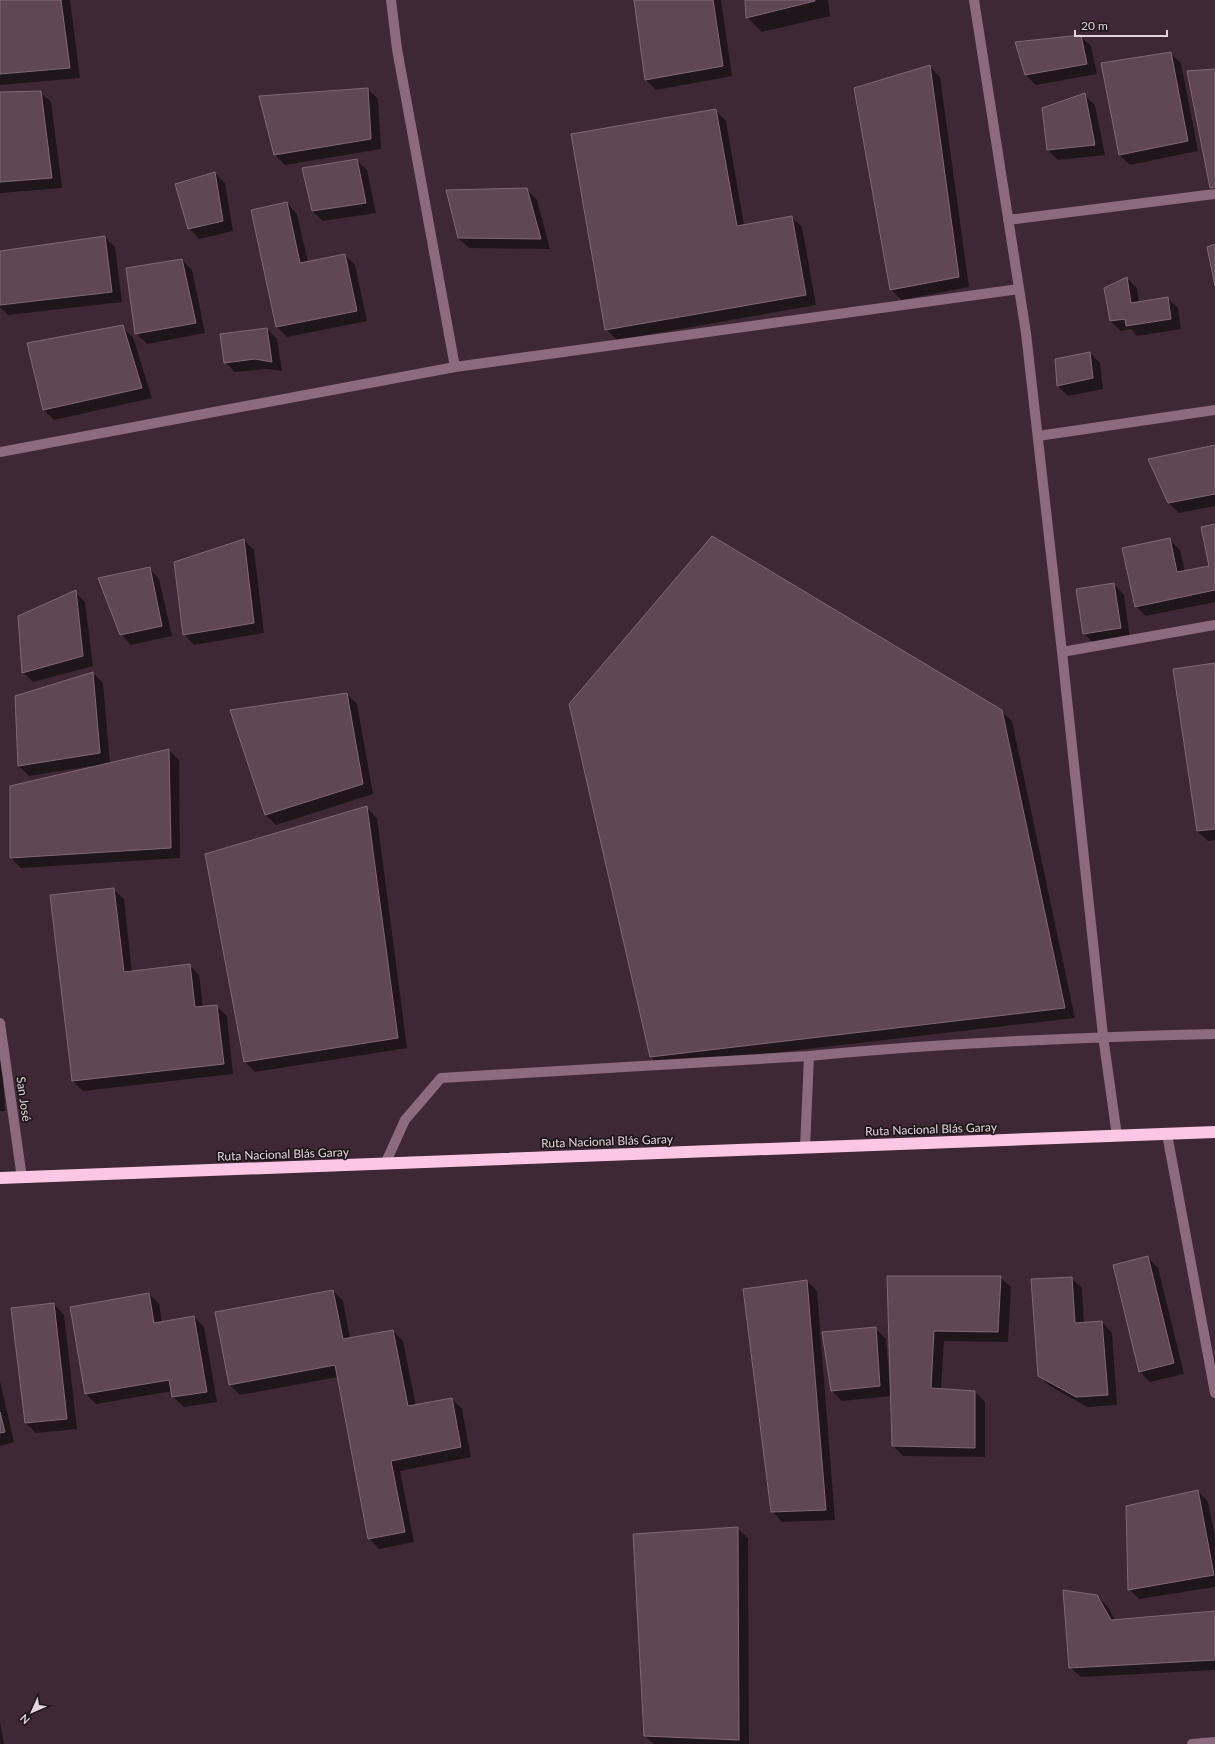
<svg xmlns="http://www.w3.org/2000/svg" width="1215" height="1744" font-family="Lato,sans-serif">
<rect width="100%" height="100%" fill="#3e2835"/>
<path fill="#0007" d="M0,0H70L80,78L0,85Z
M635,0H721L732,76L656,90L646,80Z
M746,0H828L830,16L762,32L747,17Z
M1080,36L1091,46L1097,74L1036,85L1026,75Z
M1170,53L1181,63L1198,151L1130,165L1119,155L1102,64Z
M930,67L940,77L969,287L902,300L891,290L855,89Z
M368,89L378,99L381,149L285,165L275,155Z
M40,92L51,102L62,188L0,193V93Z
M1084,95L1095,105L1105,155L1058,160L1048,150Z
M715,110L726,121L744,225L792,217L802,227L816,305L617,340L606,329Z
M356,160L367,170L376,213L323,221L312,211L303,169Z
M215,173L225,183L233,231L199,239L189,228Z
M527,189L537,200L550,249L469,248L458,238Z
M287,203L297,214L308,262L345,255L355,265L367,321L287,337L277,327Z
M105,237L115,247L122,302L8,315L0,307V252Z
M182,260L192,270L205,333L147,344L136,333Z
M1127,278L1137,288L1139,302L1167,298L1178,308L1181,329L1137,336L1131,329L1121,331L1110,321Z
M122,327L133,337L152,398L54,420L44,410Z
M267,329L277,339L282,371L266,369L235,372L225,362Z
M1090,353L1100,363L1103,389L1068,396L1058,386L1056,360Z
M1215,446V506L1179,513L1169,503Z
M1215,525V602L1146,616L1135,606L1169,539L1180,550L1185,572L1210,567Z
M244,540L254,550L264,633L194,645L184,634Z
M149,568L159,579L172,636L131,645L121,634Z
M1114,584L1124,595L1130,639L1094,644L1084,633Z
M75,592L85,602L93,666L33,682L23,672Z
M1215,664V840L1208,841L1197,831Z
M93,673L103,683L110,764L169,750L179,760L180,858L21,868L11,858L92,768L91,766L29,776L19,766Z
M347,694L357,704L373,794L276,825L266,815L232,711Z
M1001,711L1012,721L1075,1018L661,1066L650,1056Z
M367,808L377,818L407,1048L255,1072L245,1062L206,855Z
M113,889L124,899L132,972L189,965L199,975L203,1007L216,1006L227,1016L233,1074L83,1091L73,1081Z
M0,1035L5,1111H0Z
M1147,1257L1158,1268L1184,1374L1150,1382L1140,1372Z
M889,1277H1000L1011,1287L1008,1342L944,1341L941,1390L975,1392L985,1402V1457L903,1456L893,1446L891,1396L842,1401L832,1391L875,1328L886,1339L890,1387H891Z
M1071,1278L1082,1288L1084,1324L1102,1322L1112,1333L1117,1405L1087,1407L1050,1386L1039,1376Z
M807,1281L817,1291L835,1520L782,1522L772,1511Z
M333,1291L343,1301L350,1339L393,1331L403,1341L416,1406L452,1399L462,1409L471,1457L400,1471L414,1542L379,1549L369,1538L338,1377L240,1395L230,1385Z
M149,1294L159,1304L162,1323L194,1317L204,1327L217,1402L184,1407L173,1397L172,1391L96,1404L86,1394Z
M54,1304L64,1315L77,1429L36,1433L26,1423Z
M0,1381L14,1442L0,1446Z
M1198,1491L1208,1502L1215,1537V1587L1139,1599L1129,1589Z
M737,1528L748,1538L749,1744H654L645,1736Z
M1097,1596L1108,1607L1115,1620L1215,1612V1670L1081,1677L1070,1667Z
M0,1722L4,1744H0Z"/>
<path fill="#5f4754" stroke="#816876" d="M0,0H61L70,68L0,74Z
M634,0H713L723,66L645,80Z
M745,0H815V1L746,18Z
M1081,35L1087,64L1025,75L1015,42Z
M1171,52L1188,141L1119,155L1101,63Z
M930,65L959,277L890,290L854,88Z
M1215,69V187L1210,188L1187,71Z
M368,88L371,139L274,155L259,96Z
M41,91L52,178L0,182V92Z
M1085,93L1095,145L1047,150L1042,108Z
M716,109L737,226L792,216L806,295L605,330L571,134Z
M357,159L366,203L312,211L302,168Z
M215,172L223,221L188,229L175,184Z
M527,188L541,239L458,238L446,190Z
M287,202L300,263L345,254L357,311L276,327L251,210Z
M105,236L112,292L0,305V251Z
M1215,244V286L1207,247Z
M182,259L196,323L135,334L126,268Z
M1127,277L1131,303L1168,297L1171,319L1126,326L1125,319L1110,321L1104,288Z
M123,325L142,388L43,410L27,343Z
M267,328L272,362L255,359L224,363L220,334Z
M1090,352L1093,378L1057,386L1055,359Z
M1215,445V494L1168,503L1148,459Z
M1215,524V590L1135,607L1122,548L1170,538L1177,572L1209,566L1201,527Z
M712,536L1002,710L1065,1008L650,1057L569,704Z
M244,539L254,623L183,635L174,562Z
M150,567L162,626L120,635L98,578Z
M1114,583L1121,628L1083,634L1076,589Z
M76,590L83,656L22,673L18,616Z
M1215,663V829L1197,831L1173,669Z
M93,672L100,753L18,766L15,696Z
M347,693L363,784L265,815L230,710Z
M169,749L171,848L10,858V786Z
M367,806L398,1038L244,1062L205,854Z
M114,888L124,972L190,964L195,1007L217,1005L224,1064L72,1081L50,895Z
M1148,1256L1174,1363L1139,1372L1113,1265Z
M887,1276H1001L998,1332L934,1331L931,1388L975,1391V1448L892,1446Z
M1072,1277L1075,1323L1102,1321L1108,1395L1076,1397L1038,1376L1031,1279Z
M807,1280L826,1510L771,1512L743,1289Z
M333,1290L343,1339L393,1330L408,1406L452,1398L461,1447L391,1461L405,1532L368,1539L335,1365L229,1385L215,1312Z
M149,1293L154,1323L194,1316L207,1392L172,1397L169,1380L85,1394L70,1307Z
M54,1303L67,1419L25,1423L11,1308Z
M876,1327L880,1386L831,1391L822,1332Z
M0,1412L5,1432L0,1433Z
M1198,1490L1214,1575L1128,1590L1126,1506Z
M738,1527L739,1740L644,1736L633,1534Z
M1063,1590L1097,1595L1111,1620L1215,1611V1660L1069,1668Z"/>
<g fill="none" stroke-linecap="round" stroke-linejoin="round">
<path stroke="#8d6b7e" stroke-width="10" d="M391,0L397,49L455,367
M974,0L1026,333L1062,652L1103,1036L1117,1136
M1008,220L1215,194
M1038,436L1215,410
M0,452L455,367L1019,289
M1062,652L1215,625
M0,1023L22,1178
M1167,1134L1215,1393
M805,1148L809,1056C944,1043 1080,1037 1215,1034
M385,1164L405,1120L441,1078L809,1056
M1192,1744L1215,1742"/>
<path stroke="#fbc7e4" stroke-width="12" d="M0,1178L1215,1132"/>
</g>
<g text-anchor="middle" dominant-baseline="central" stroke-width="3.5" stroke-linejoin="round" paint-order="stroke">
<g font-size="12" fill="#e3d5dc" stroke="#1e151a">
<text transform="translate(24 1099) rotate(82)">San José</text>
<text transform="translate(931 1129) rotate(-2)">Ruta Nacional Blás Garay</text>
<text transform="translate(607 1141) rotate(-2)">Ruta Nacional Blás Garay</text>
<text transform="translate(283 1154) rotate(-2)">Ruta Nacional Blás Garay</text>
</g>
</g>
<g transform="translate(32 1712) rotate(225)" stroke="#1e151a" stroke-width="3" paint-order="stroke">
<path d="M0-3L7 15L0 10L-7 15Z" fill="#e3d5dc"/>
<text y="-6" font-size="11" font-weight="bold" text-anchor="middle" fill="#e3d5dc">N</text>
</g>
<path d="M1075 30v6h92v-6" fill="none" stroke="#e3d5dc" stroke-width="2"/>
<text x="1081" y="30" font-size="12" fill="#e3d5dc" stroke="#1e151a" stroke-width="3" paint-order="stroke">20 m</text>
</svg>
